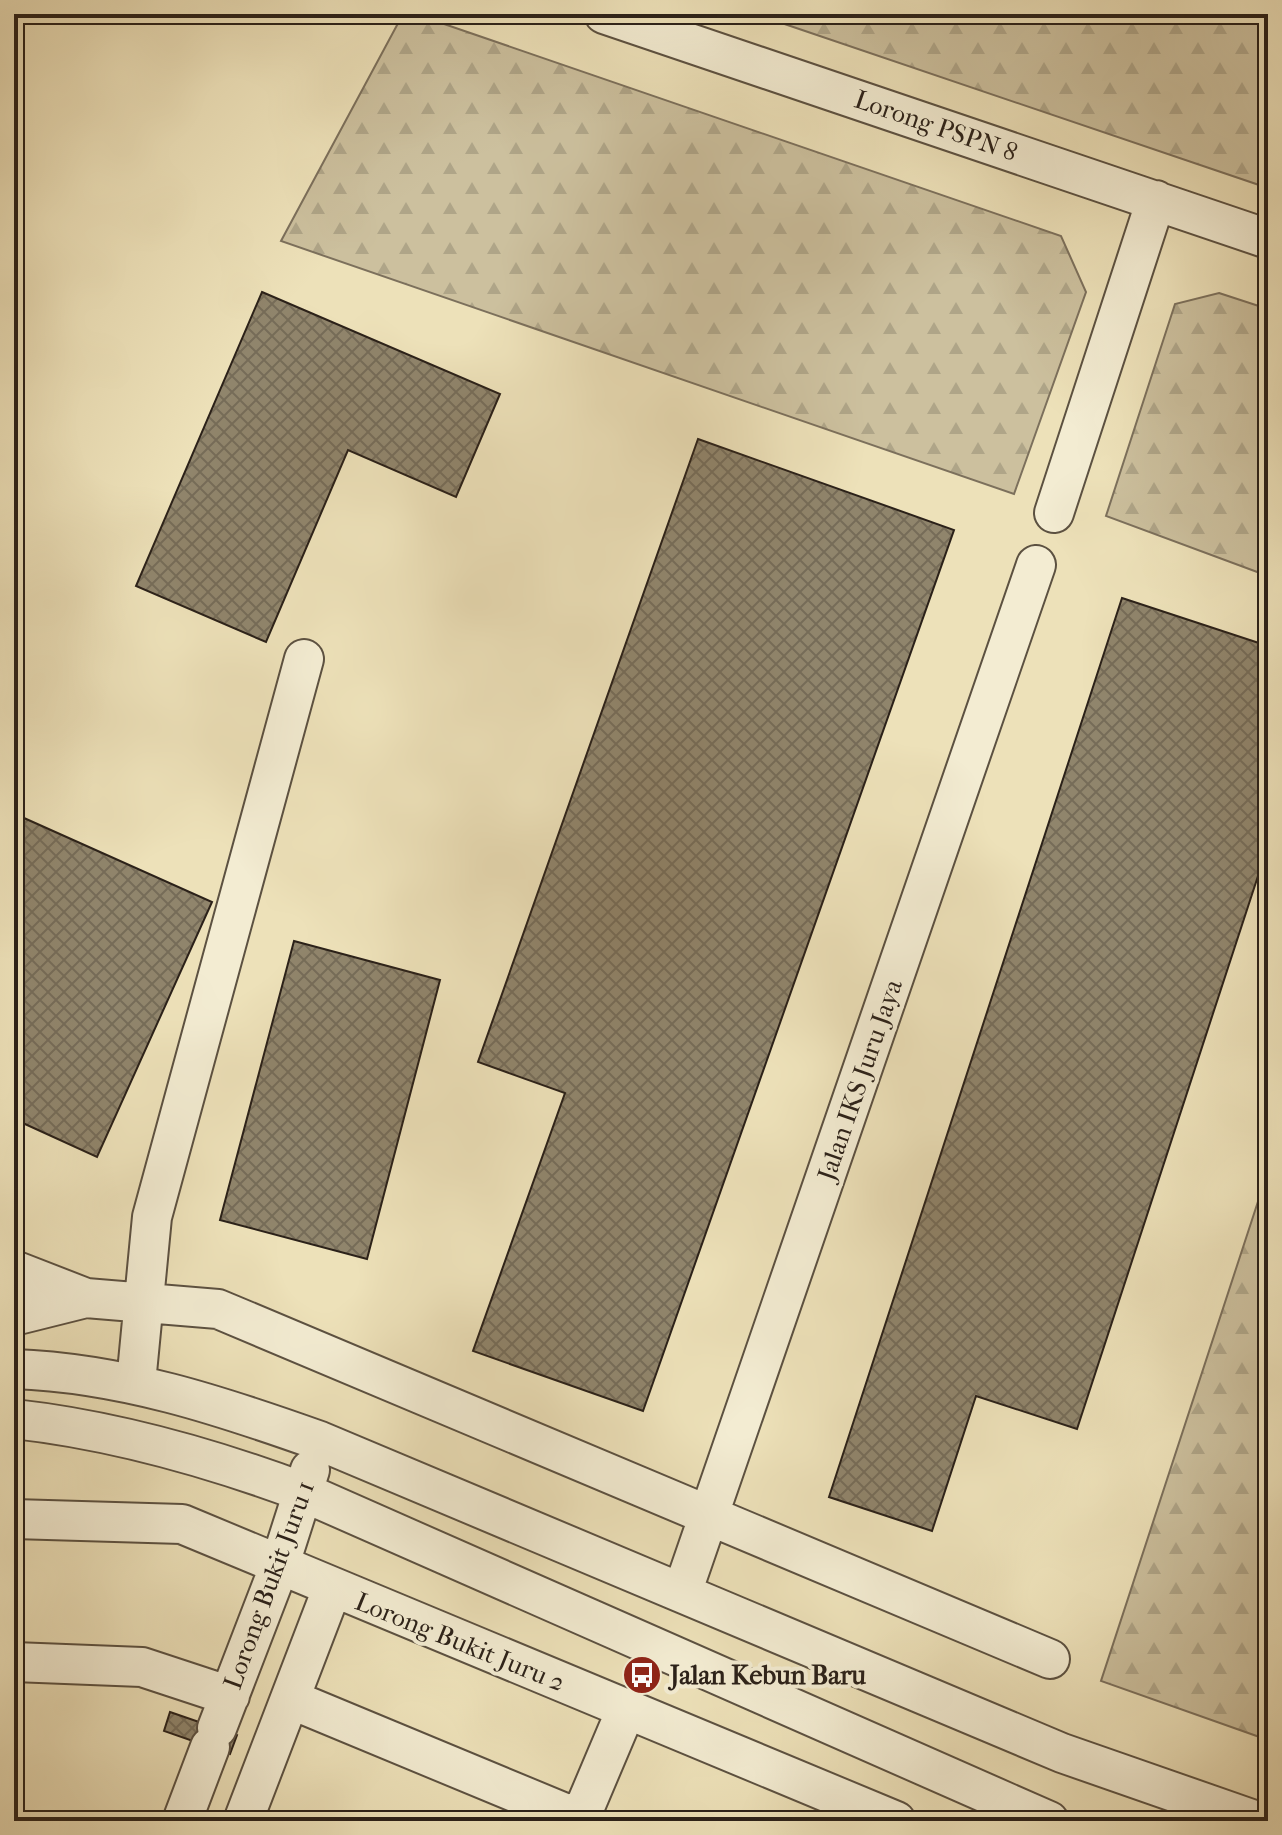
<svg xmlns="http://www.w3.org/2000/svg" width="1282" height="1835" font-family="'IM FELL French Canon',serif">
<defs>
<pattern id="forest-firs" width="22" height="20" patternUnits="userSpaceOnUse" patternTransform="scale(2)"><rect width="22" height="20" fill="#ccc09e"/><path d="M5 1l3.5 6h-7zM16 11l3.5 6h-7z" fill="#afa588"/></pattern>
<pattern id="building-cross-hatch" width="8" height="8" patternUnits="userSpaceOnUse" patternTransform="scale(2)"><rect width="8" height="8" fill="#90856c"/><path d="M0 0l8 8M0 8l8-8" fill="none" stroke="#766c58"/></pattern>
</defs>
<rect width="100%" height="100%" fill="#ede1b9"/>
<filter id="stains"><feTurbulence type="fractalNoise" baseFrequency=".0025" numOctaves="4"/><feColorMatrix values="0 0 0 0 .2 0 0 0 0 .09 0 0 0 0 .02 0 0 0 .5 -.17"/></filter>
<radialGradient id="worn" r=".72"><stop offset=".6" stop-color="#630" stop-opacity="0"/><stop offset="1" stop-color="#630" stop-opacity=".3"/></radialGradient>
<path fill="url(#forest-firs)" stroke="#7c705c" stroke-width="2" d="M403,14H415L1061,236L1086,292L1014,494L281,241Z
M755,14H1268V188Z
M1219,293L1268,309V576L1106,516L1175,304Z
M1268,1171V1740L1101,1681Z"/>
<path fill="url(#building-cross-hatch)" stroke="#2b2119" stroke-width="2" d="M262,292L500,394L456,497L348,450L266,642L136,586Z
M698,439L954,530L643,1411L473,1351L565,1093L478,1062Z
M1122,598L1268,646V876L1259,873L1077,1429L976,1396L932,1531L829,1497Z
M24,818L212,902L97,1157L14,1119V841Z
M294,941L440,980L367,1259L220,1220Z
M170,1712L237,1735L230,1754L164,1731Z"/>
<g fill="none" stroke-linecap="round" stroke-linejoin="round">
<defs>
<path id="minor" d="M604,14L1268,239
M1054,513L1156,200
M14,1270L86,1298L218,1309L1050,1659
M14,1316L86,1298
M14,1369C122,1373 219,1405 320,1441L1062,1753L1257,1821
M136,1383L152,1217L304,659
M14,1419C114,1430 209,1457 303,1492L1049,1821
M14,1519L182,1524L896,1821
M682,1593L1036,565
M14,1662L142,1667L230,1696
M290,1699L584,1821
M217,1728L279,1567L310,1470
M182,1821L210,1747
M243,1821L332,1589
M579,1821L626,1710"/>
</defs>
<use href="#minor" stroke="#5c5141" stroke-width="42"/>
<use href="#minor" stroke="#f3ecd2" stroke-width="38"/>
</g>
<defs>
<symbol id="bus-disc" viewBox="-11 -11 22 22"><circle r="9.5" fill="#8f2418" stroke="#f3ecd2"/><path d="M-5-6H5V4H4V6H2V4H-2V6H-4V4H-5ZM-3.5-4V0h7V-4ZM-3.5 1.2v1.5H-2V1.2ZM2 1.2v1.5H3.5V1.2Z" fill="#fff"/></symbol>
</defs>
<g fill-rule="evenodd">
<use href="#bus-disc" x="620" y="1653" width="44" height="44"/>
</g>
<g text-anchor="middle" dominant-baseline="central" stroke-width="8" stroke-linejoin="round" paint-order="stroke">
<g font-size="26" fill="#2b2119" stroke="#f3ecd2">
<text transform="translate(936 126) rotate(19)">Lorong PSPN 8</text>
<text transform="translate(860 1080) rotate(-71)">Jalan IKS Juru Jaya</text>
<text transform="translate(269 1585) rotate(-70)">Lorong Bukit Juru 1</text>
<text transform="translate(460 1642) rotate(22)">Lorong Bukit Juru 2</text>
</g>
<g font-size="26" font-weight="bold" fill="#2b2119" stroke="#f3ecd2" text-anchor="start">
<text x="670" y="1675">Jalan Kebun Baru</text>
</g>
</g>
<rect width="1282" height="1835" fill="none" stroke="#ede1b9" stroke-width="48"/>
<rect x="16" y="16" width="1250" height="1803" fill="none" stroke="#2b2119" stroke-width="4"/>
<rect x="24" y="24" width="1234" height="1787" fill="none" stroke="#2b2119" stroke-width="2"/>
<rect width="100%" height="100%" filter="url(#stains)"/>
<rect width="100%" height="100%" fill="url(#worn)"/>
</svg>
